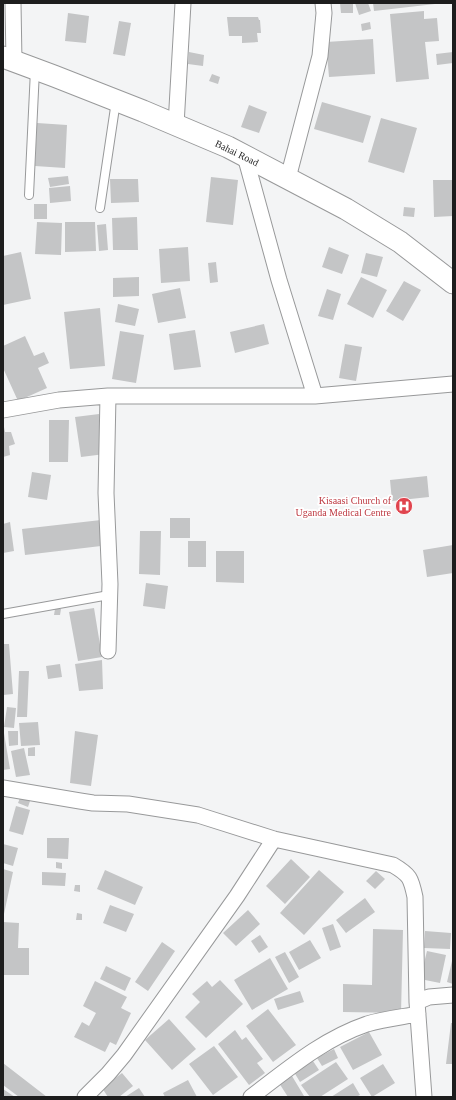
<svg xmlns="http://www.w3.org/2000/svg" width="456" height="1100" font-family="'Times New Roman',serif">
<rect width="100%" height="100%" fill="#f3f4f5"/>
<path fill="#c4c5c6" d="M340,3H353V13H341Z
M355,3H368L371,11L359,15Z
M373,3H435V4L374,11Z
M424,11V19L437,18L439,41L425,42L429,79L396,82L390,14Z
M68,13L89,16L86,43L65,41Z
M227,17H258L259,20H260L261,33H257L258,42L242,43V36H229Z
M119,21L131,23L125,56L113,54Z
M370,22L371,29L362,31L361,24Z
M373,39L375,74L329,77L326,42Z
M189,52L204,55L203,66L188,64Z
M453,52V63L437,65L436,54Z
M212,74L220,77L218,84L209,81Z
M322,102L371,116L363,143L314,129Z
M249,105L267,112L259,133L241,127Z
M381,118L417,128L404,173L368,162Z
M37,123L67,125L65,168L35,166Z
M68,176L69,184L50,187L48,178Z
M211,177L238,180L233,225L206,222Z
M110,179H138L139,202L111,203Z
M433,180H453V216L434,217Z
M70,186L71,201L50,203L49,188Z
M34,204H47V219H34Z
M404,207L415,208L414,217L403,216Z
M137,217L138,250H113L112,218Z
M37,222L62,223L61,255L35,254Z
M65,222H95L96,251L65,252Z
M106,224L108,250L99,251L97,225Z
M188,247L190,281L161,283L159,249Z
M329,247L349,255L342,274L322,267Z
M21,252L31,299L3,305V256Z
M366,253L383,257L377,277L361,273Z
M216,262L218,282L210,283L208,263Z
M139,277V296L113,297V278Z
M361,277L387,290L373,318L347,304Z
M404,281L421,290L403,321L386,311Z
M180,288L186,318L158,323L152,294Z
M327,289L341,294L333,320L318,316Z
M118,304L139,309L135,326L115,322Z
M100,308L105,366L70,369L64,312Z
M264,324L269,344L235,353L230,332Z
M195,330L201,367L174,370L169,334Z
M120,331L144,335L136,383L112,379Z
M25,336L34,356L44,352L49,363L38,368L47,388L18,401L3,368V346Z
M345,344L362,347L356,381L339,378Z
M99,414L105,454L81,457L75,417Z
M49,420H69L68,462H49Z
M3,422L5,432H11L15,444L9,446L10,455L3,457Z
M32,472L51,475L47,500L28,497Z
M427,476L429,497L392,501L390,480Z
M170,518H190V538H170Z
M101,520V546L25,555L22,529Z
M10,522L14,551L3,553V524Z
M140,531H161L160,575L139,574Z
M188,541H206V567H188Z
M453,545V573L427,577L423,550Z
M216,551H244V583L216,582Z
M146,583L168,586L165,609L143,606Z
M94,608L102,657L78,661L69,612Z
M55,609H61L60,615H54Z
M3,644H9L13,694L3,695Z
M102,660L103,689L79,691L75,664Z
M60,664L62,677L48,679L46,666Z
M19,671H29L27,717H17Z
M7,707L16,708L14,728L4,727Z
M38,722L40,745L21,746L19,723Z
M3,727L10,769L3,770Z
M8,731H18V745L9,746Z
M75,731L98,735L91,786L70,783Z
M35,747V756H28V748Z
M24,748L30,775L16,777L11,751Z
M20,798L30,801L28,807L18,803Z
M16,806L30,810L23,835L9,831Z
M47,838H69L68,859L47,858Z
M3,844L18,848L13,866L3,863Z
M291,859L310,877L285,904L266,886Z
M56,862L62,863V869L56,868Z
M3,869L13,872L4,914H3Z
M105,870L143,887L135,905L97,889Z
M319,870L344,892L304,935L280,913Z
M376,871L385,879L375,889L366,881Z
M42,872L66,873L65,886L42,885Z
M75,885H80V892L74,891Z
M365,898L375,912L346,933L336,920Z
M110,905L134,914L126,932L103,923Z
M248,910L260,924L236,946L223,933Z
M77,913L82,914V920H76Z
M3,922L19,923L18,948H29V975H3Z
M333,924L341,947L330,951L322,928Z
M373,929L403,930L401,1013L343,1012V984L372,985Z
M425,931L451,933L450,949L424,948Z
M260,935L268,947L259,953L251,941Z
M310,940L321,958L299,970L289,952Z
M162,942L175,951L148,991L135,982Z
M427,951L446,955L440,983L420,979Z
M285,952L299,977L289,983L275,957Z
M270,958L288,989L252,1010L234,980Z
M452,961H453V984L447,982Z
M106,966L131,978L125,991L100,979Z
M220,980L243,1004L206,1038L185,1017L200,1002L192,994L207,981L212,987Z
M95,981L127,997L121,1008L131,1013L116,1045L110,1042L105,1052L74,1037L82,1022L89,1026L96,1013L83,1006Z
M300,991L304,1002L278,1010L274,999Z
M268,1009L296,1045L273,1062L246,1026Z
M169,1019L196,1049L172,1070L145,1040Z
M451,1023H453V1064H446Z
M235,1030L242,1040L246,1037L263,1059L257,1063L265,1073L249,1085L218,1044Z
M369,1032L382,1055L353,1070L340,1047Z
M214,1046L238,1077L213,1095L189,1064Z
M334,1049L338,1058L322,1066L317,1058Z
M313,1061L319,1070L300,1082L294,1072Z
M336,1062L348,1079L320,1097H310L301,1085Z
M3,1063L47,1097H19L3,1085Z
M383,1064L395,1083L372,1097L360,1078Z
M122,1073L133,1086L119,1097H108L102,1088Z
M292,1076L304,1096L302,1097H288L279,1083Z
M188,1080L197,1097H165L163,1093Z
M353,1083L360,1095L356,1097H331Z
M139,1088L145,1097H125Z
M3,1089L15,1097H3Z"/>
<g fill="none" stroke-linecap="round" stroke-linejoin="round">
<defs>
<path id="lane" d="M29,195L35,70
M100,208L116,101
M3,614L109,595"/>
<path id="street" d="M13,3L14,62
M176,125L183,3
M245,156L279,280L315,396
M288,178L320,56L324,13L323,3
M108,396L106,493L110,584L108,651
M3,410L59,400L108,396H315L453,384
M3,788L80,801L93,803L128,804L198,815L274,839L393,865C410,875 411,878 415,897L417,1002L424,1097
M417,1002L429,997L453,995
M85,1097L108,1074L124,1055L237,896L274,839
M251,1097C288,1069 323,1039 367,1024C383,1019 402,1017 418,1014"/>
<path id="secondary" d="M3,57L54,76L143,111L228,147L346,209L400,242L453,283"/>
</defs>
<use href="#lane" stroke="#98999a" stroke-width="10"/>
<use href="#street" stroke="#98999a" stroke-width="17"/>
<use href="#secondary" stroke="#98999a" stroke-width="23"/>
<use href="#lane" stroke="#fff" stroke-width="8"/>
<use href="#street" stroke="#fff" stroke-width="15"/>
<use href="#secondary" stroke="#fff" stroke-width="21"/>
</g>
<defs>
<symbol id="hospital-disc" viewBox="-11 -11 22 22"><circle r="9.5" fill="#e0444e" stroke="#fff"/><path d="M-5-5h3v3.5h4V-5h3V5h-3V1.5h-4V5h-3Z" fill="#fff"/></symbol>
</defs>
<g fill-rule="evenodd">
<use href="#hospital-disc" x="394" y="496" width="20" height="20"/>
</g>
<g text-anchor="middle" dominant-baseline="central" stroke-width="3.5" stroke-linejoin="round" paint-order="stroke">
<g font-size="10" fill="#1d1d1d" stroke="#fff">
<text transform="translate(237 153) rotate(26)">Bahai Road</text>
</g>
<g font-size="10" fill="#be3a42" stroke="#fff" text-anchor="end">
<text x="391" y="500">Kisaasi Church of<tspan x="391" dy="12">Uganda Medical Centre</tspan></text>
</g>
</g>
<rect width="456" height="1100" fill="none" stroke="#1d1d1d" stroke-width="8"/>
</svg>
